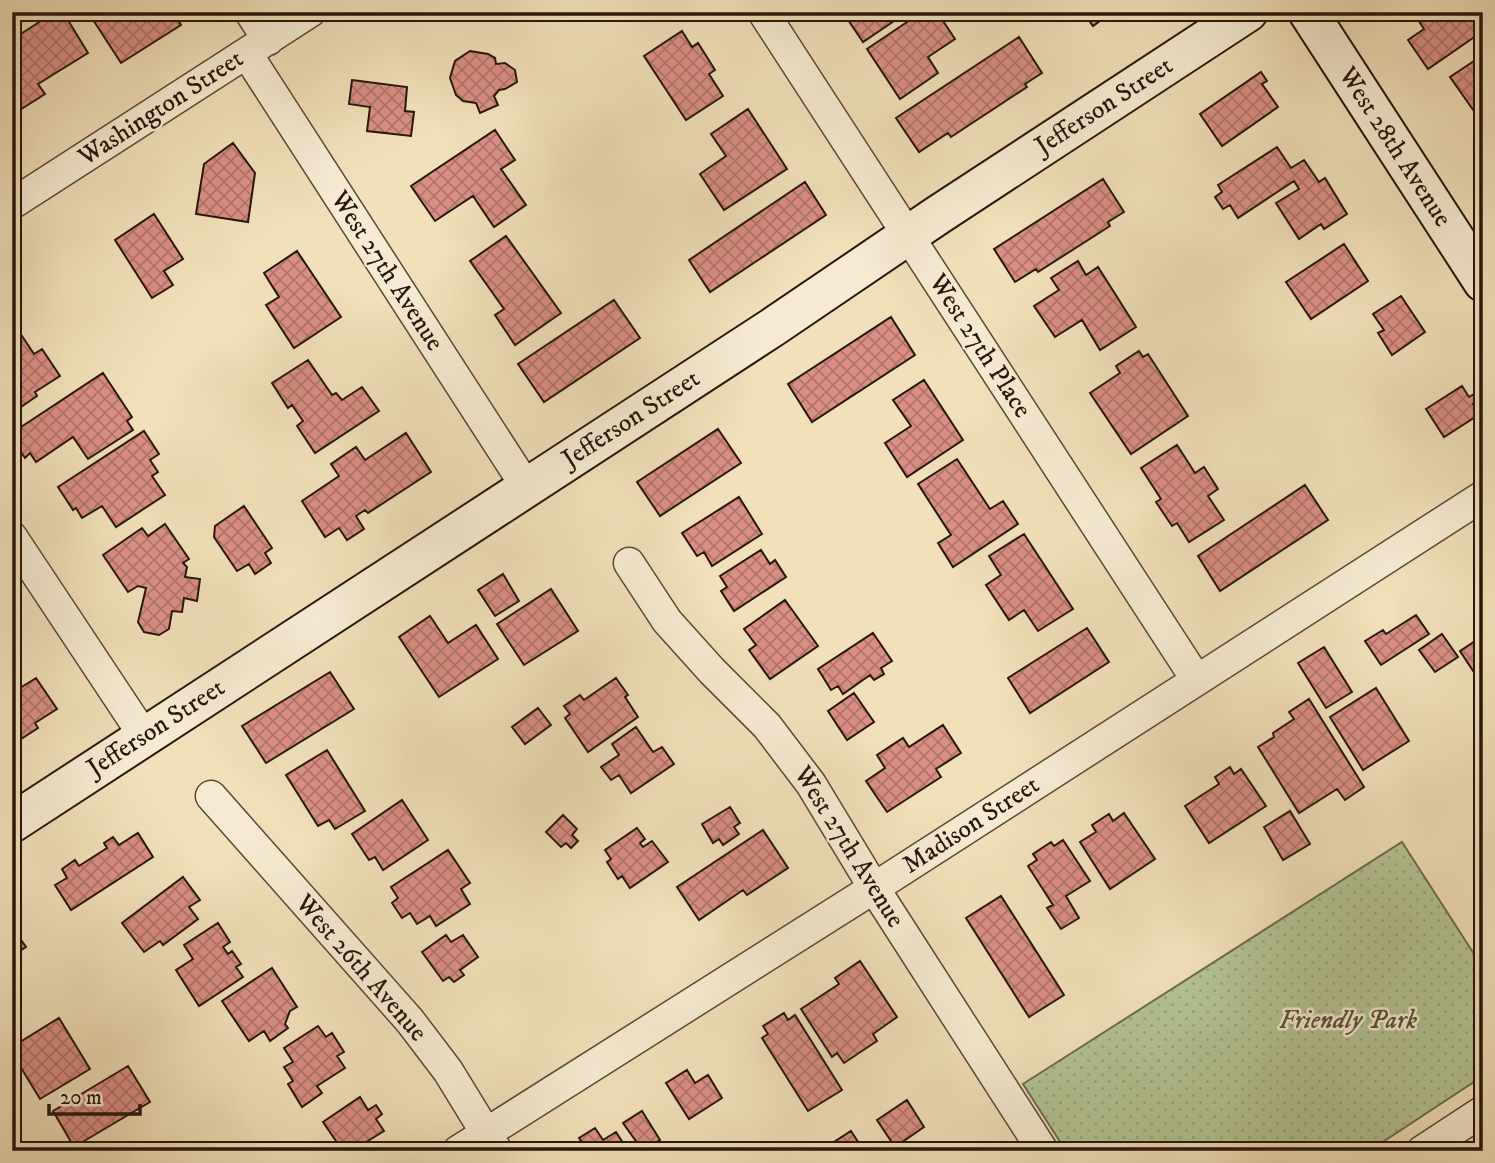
<svg xmlns="http://www.w3.org/2000/svg" width="1495" height="1163" font-family="'IM FELL DW Pica',serif">
<defs>
<pattern id="grass-dots" width="8" height="8" patternUnits="userSpaceOnUse" patternTransform="scale(1.75)"><rect width="8" height="8" fill="#b4c394"/><path d="M2 2h.1M6 6h.1" fill="none" stroke="#9ba77e" stroke-width="1.8" stroke-linecap="round"/></pattern>
<pattern id="building-cross-hatch" width="8" height="8" patternUnits="userSpaceOnUse" patternTransform="scale(1.75)"><rect width="8" height="8" fill="#da8f86"/><path d="M0 0l8 8M0 8l8-8" fill="none" stroke="#b1746c"/></pattern>
</defs>
<rect width="100%" height="100%" fill="#f1e0ba"/>
<filter id="stains"><feTurbulence type="fractalNoise" baseFrequency=".00286" numOctaves="4"/><feColorMatrix values="0 0 0 0 .2 0 0 0 0 .09 0 0 0 0 .02 0 0 0 .5 -.17"/></filter>
<radialGradient id="worn" r=".72"><stop offset=".6" stop-color="#630" stop-opacity="0"/><stop offset="1" stop-color="#630" stop-opacity=".3"/></radialGradient>
<path fill="url(#grass-dots)" stroke="#6e6c50" stroke-width="2" d="M1402,842L1483,968V1076L1369,1151H1066L1023,1084Z"/>
<path fill="url(#building-cross-hatch)" stroke="#27160c" stroke-width="2" d="M55,12H63L88,53L38,84L45,94L12,115V31L16,37Z
M88,12H173L181,25L121,63Z
M831,12H893L897,19L863,42L844,14L836,20Z
M922,12H937L955,39L928,57L938,73L900,99L867,49Z
M1083,12H1112L1093,26Z
M1413,12H1477L1483,20V31L1428,69L1408,40L1424,29Z
M682,31L692,47L698,43L715,70L709,74L723,96L686,120L644,56Z
M1019,37L1042,73L1025,84L1027,87L951,137L948,133L919,152L896,118Z
M470,51L488,54L495,58L496,64L505,63L515,70L517,82L505,89L499,90L494,96L498,105L480,113L476,103L463,101L456,95L450,78L455,61Z
M1483,55V110L1476,114L1450,77Z
M1261,72L1267,81L1262,84L1278,107L1222,146L1200,114Z
M352,80L407,87L405,111L414,112L411,136L367,131L370,107L349,104Z
M748,109L787,169L724,210L700,174L726,156L711,134Z
M495,130L515,160L501,169L526,205L494,227L473,196L435,221L411,186Z
M233,143L255,173L248,222L196,214L204,164Z
M1277,147L1291,168L1304,160L1319,182L1325,178L1347,214L1324,229L1321,224L1299,239L1276,203L1299,189L1294,181L1238,218L1230,205L1223,209L1215,197L1222,192L1218,185Z
M1103,179L1124,212L1108,222L1110,226L1038,272L1036,269L1015,282L994,249Z
M805,182L826,215L710,292L689,260Z
M154,214L183,259L164,271L173,285L152,298L115,240Z
M506,236L561,313L515,345L495,315L504,309L470,261Z
M1344,244L1368,281L1311,319L1286,282Z
M297,251L341,317L294,348L266,305L279,297L264,273Z
M1078,261L1086,275L1098,267L1136,327L1100,350L1082,320L1055,337L1034,306L1059,290L1051,278Z
M1401,296L1425,332L1392,355L1378,333L1384,330L1373,314Z
M614,300L640,338L544,402L518,364Z
M891,317L915,355L812,422L788,384Z
M12,321L34,354L42,349L60,376L35,392L37,396L15,411L12,406Z
M1139,351L1143,357L1148,354L1188,416L1131,454L1090,393L1120,373L1116,366Z
M308,360L332,395L336,393L342,400L362,387L379,411L315,453L297,426L303,421L292,405L288,408L272,383Z
M103,373L132,417L127,421L133,430L88,459L73,437L36,462L30,453L25,458L12,439V433Z
M924,380L963,440L907,477L885,443L911,426L893,400Z
M1462,386L1469,397L1474,394L1478,400L1473,404L1480,414L1444,437L1426,409Z
M718,429L741,463L660,516L637,482Z
M144,431L159,454L150,460L158,472L152,476L165,495L116,527L102,506L82,518L76,508L73,510L58,487Z
M406,433L431,472L368,513L365,510L356,516L364,529L347,540L339,528L325,537L302,501L339,476L331,464L356,447L365,460Z
M1177,445L1195,473L1204,467L1218,489L1208,496L1224,520L1189,542L1177,523L1172,526L1156,502L1161,499L1141,468Z
M957,459L990,509L1003,501L1018,524L953,567L938,543L951,535L918,484Z
M1305,485L1328,520L1220,591L1198,556Z
M739,497L762,534L712,566L704,552L697,556L682,533Z
M244,506L272,548L265,553L271,563L255,574L249,564L237,571L214,537L215,526Z
M165,524L189,559L183,563L187,567L185,577L200,579L197,601L184,598L182,612L172,611L169,629L159,635L144,632L138,622L146,588L138,586L128,592L103,555L142,528L148,536Z
M1024,534L1073,609L1038,631L1024,610L1009,620L986,585L1001,575L989,556Z
M761,550L770,564L775,560L786,577L734,611L721,591L727,587L720,576Z
M503,574L519,601L495,616L478,590Z
M551,589L578,631L524,665L497,624Z
M785,600L818,646L770,679L749,650L756,645L744,629Z
M1416,615L1429,634L1381,665L1365,641L1383,630L1386,634Z
M430,616L448,643L476,625L498,659L439,697L399,637Z
M1087,628L1109,662L1030,713L1008,678Z
M873,633L892,661L881,668L884,674L874,680L870,675L843,694L838,686L831,690L818,669Z
M1442,634L1458,657L1435,672L1419,650Z
M1475,641L1483,652V686L1460,651Z
M1324,647L1352,692L1326,708L1298,663Z
M330,672L354,709L266,763L242,726Z
M36,678L57,709L35,723L38,728L12,745V693Z
M616,678L628,695L625,697L638,717L588,752L565,718L570,714L564,706L580,695L584,700Z
M1376,688L1409,741L1363,770L1330,717Z
M854,693L874,722L847,740L828,711Z
M1309,699L1364,787L1345,800L1337,789L1299,813L1258,747L1274,737L1273,733L1294,719L1289,712Z
M538,708L551,725L525,744L512,727Z
M943,725L961,753L936,769L941,777L887,812L866,781L885,768L877,755L903,738L909,747Z
M636,727L653,752L662,747L674,764L631,793L619,775L611,780L601,767L619,755L612,744Z
M327,750L365,811L335,829L329,820L318,826L286,775Z
M1230,767L1234,774L1241,769L1266,806L1209,843L1185,806L1219,784L1215,777Z
M402,800L428,840L383,870L375,857L369,860L352,834Z
M730,807L740,823L734,827L739,834L723,845L719,839L713,843L702,824Z
M1290,811L1310,844L1283,860L1264,827Z
M1124,813L1155,859L1110,889L1080,842L1096,832L1092,825L1109,814L1113,821Z
M563,815L577,829L572,835L578,841L571,848L566,843L561,847L546,832Z
M637,828L645,839L640,843L643,847L652,841L668,862L630,888L622,876L618,879L607,862L611,859L605,850Z
M763,830L788,868L747,895L743,890L699,920L677,887Z
M138,833L153,857L71,910L55,885L67,878L62,869L75,860L79,866L107,848L104,843L113,837L119,845Z
M1063,840L1090,881L1066,896L1079,918L1061,929L1047,908L1053,905L1028,866L1037,860L1033,854L1051,842L1054,846Z
M448,850L470,883L461,889L470,904L436,926L430,916L417,924L410,913L402,918L392,903L398,898L391,887Z
M183,877L200,900L189,907L198,919L163,945L160,941L144,952L122,923Z
M1001,896L1064,995L1029,1017L966,918Z
M218,923L230,942L223,947L228,954L232,951L241,964L236,967L243,977L199,1006L176,970L193,959L184,945Z
M12,927L26,947L12,956Z
M446,935L451,942L463,935L478,957L460,970L464,975L454,982L449,977L443,981L422,952Z
M860,961L897,1017L873,1034L877,1041L844,1063L837,1053L832,1057L801,1009L839,984L835,978Z
M272,968L297,1007L290,1011L285,1024L288,1028L270,1041L264,1031L249,1041L222,1001Z
M784,1013L788,1020L795,1015L842,1090L808,1111L762,1038L768,1034L763,1026Z
M59,1018L90,1069L40,1099L12,1053V1047Z
M318,1026L326,1037L332,1033L344,1052L337,1056L345,1068L317,1086L322,1093L302,1107L288,1084L293,1081L284,1067L293,1062L284,1048Z
M128,1066L150,1102L74,1147L53,1111Z
M687,1070L695,1083L708,1075L722,1098L689,1119L666,1083Z
M360,1097L368,1110L376,1105L382,1114L376,1119L384,1131L355,1149L357,1151H328L338,1144L323,1122Z
M907,1100L924,1127L895,1147L877,1120Z
M642,1111L660,1140L643,1151L623,1123Z
M595,1128L603,1140L616,1132L627,1149L580,1151L579,1148L584,1145L579,1138Z
M851,1131L864,1151H820Z"/>
<g fill="none" stroke-linecap="round" stroke-linejoin="round">
<defs>
<path id="street" d="M250,12L268,40
M763,12L1196,679
M247,54L527,488
M12,204L310,12
M12,537L144,736
M629,563L667,621L712,671L767,726L811,784L874,888L1043,1151
M211,796L410,1021L448,1071L497,1151
M458,1151L874,888L1483,496
M1422,1151L1483,1111"/>
<path id="secondary" d="M1308,12L1483,282
M12,823L773,327L938,215L1248,12"/>
</defs>
<use href="#street" stroke="#5a4838" stroke-width="33"/>
<use href="#secondary" stroke="#27160c" stroke-width="42"/>
<use href="#street" stroke="#f6ebd2" stroke-width="30"/>
<use href="#secondary" stroke="#f6ebd2" stroke-width="38"/>
</g>
<g text-anchor="middle" dominant-baseline="central" stroke-width="5" stroke-linejoin="round" paint-order="stroke">
<g font-size="26" fill="#27160c" stroke="#f6ebd2">
<text transform="translate(1104 106) rotate(-33)">Jefferson Street</text>
<text transform="translate(161 108) rotate(-33)">Washington Street</text>
<text transform="translate(1395 147) rotate(57)">West 28th Avenue</text>
<text transform="translate(387 271) rotate(57)">West 27th Avenue</text>
<text transform="translate(980 346) rotate(57)">West 27th Place</text>
<text transform="translate(631 419) rotate(-33)">Jefferson Street</text>
<text transform="translate(156 728) rotate(-33)">Jefferson Street</text>
<text transform="translate(971 825) rotate(-33)">Madison Street</text>
<text transform="translate(849 847) rotate(58)">West 27th Avenue</text>
<text transform="translate(361 968) rotate(49)">West 26th Avenue</text>
</g>
<g font-size="26" font-style="italic" fill="#58533c" stroke="#f6ebd2">
<text x="1348" y="1020">Friendly Park</text>
</g>
</g>
<rect width="1495" height="1163" fill="none" stroke="#f1e0ba" stroke-width="42"/>
<rect x="14" y="14" width="1467" height="1135" fill="none" stroke="#27160c" stroke-width="3.5"/>
<rect x="21" y="21" width="1453" height="1121" fill="none" stroke="#27160c" stroke-width="2"/>
<path d="M49 1104v10h91v-10" fill="none" stroke="#27160c" stroke-width="3.5"/>
<text x="60" y="1104" font-size="21" fill="#27160c" stroke="#f6ebd2" stroke-width="5" paint-order="stroke">20 m</text>
<rect width="100%" height="100%" filter="url(#stains)"/>
<rect width="100%" height="100%" fill="url(#worn)"/>
</svg>
